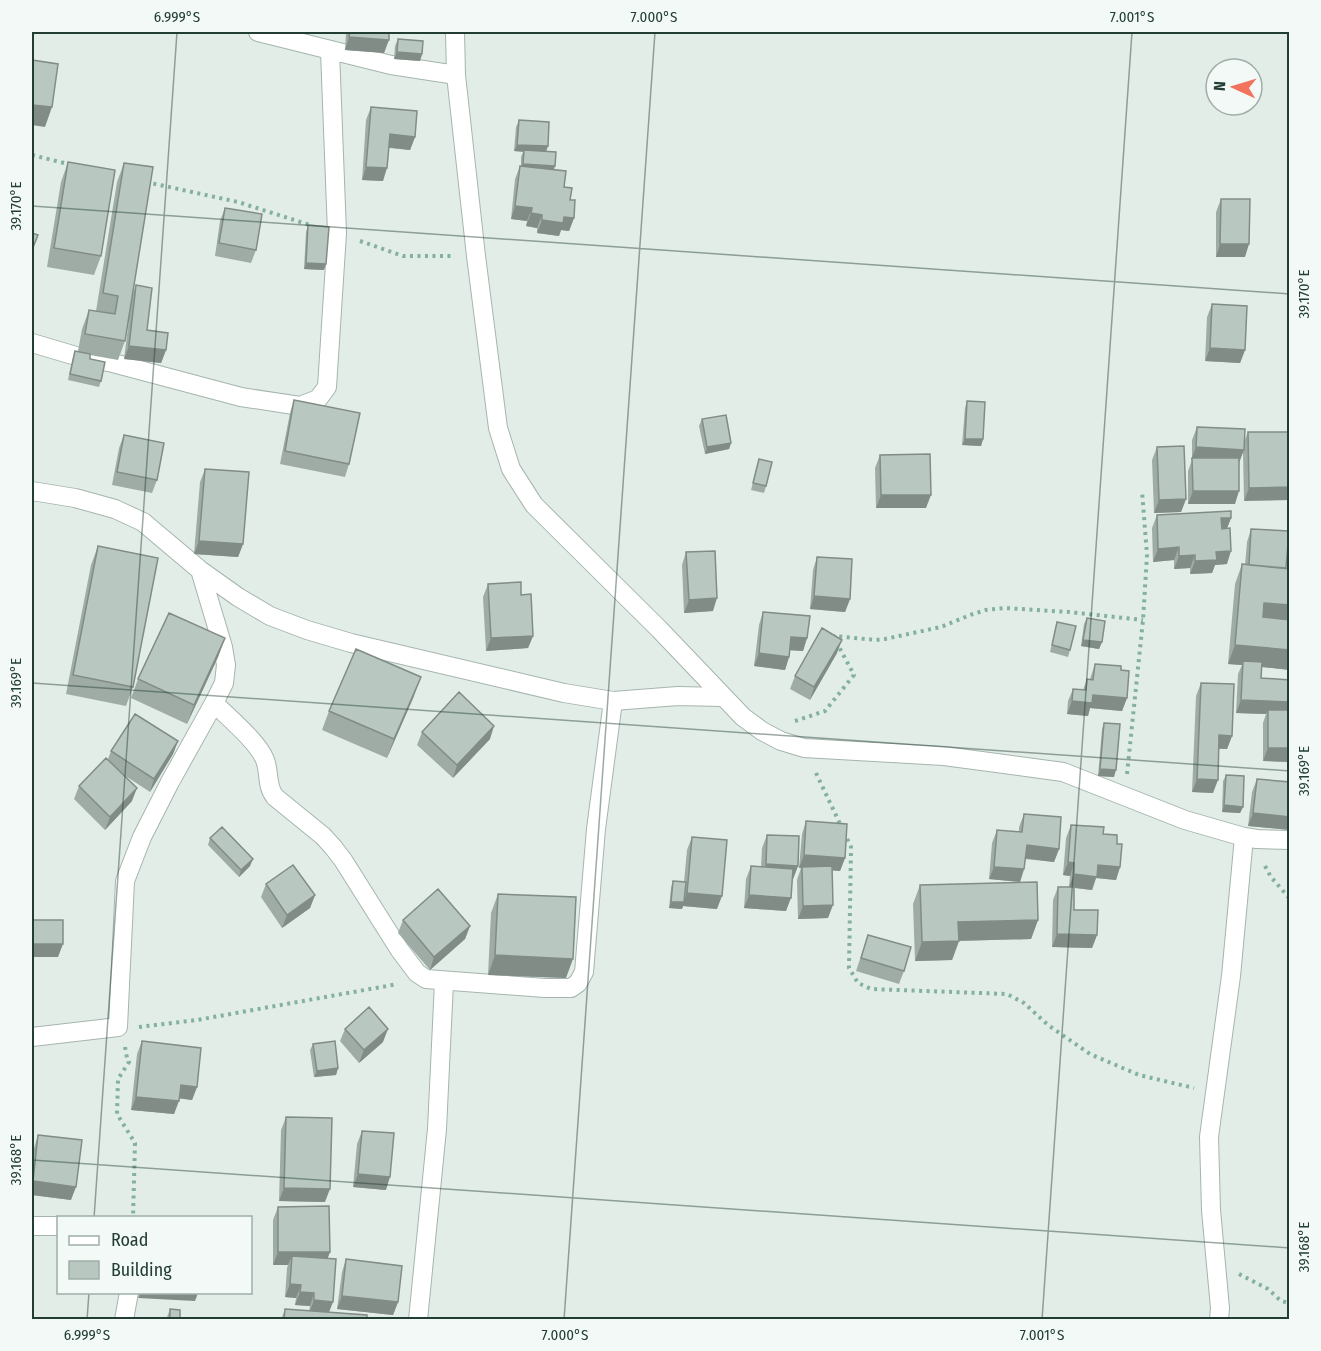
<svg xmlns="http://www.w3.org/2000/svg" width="1321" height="1351" font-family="'Fira Sans Condensed',sans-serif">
<rect width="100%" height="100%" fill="#e3ede7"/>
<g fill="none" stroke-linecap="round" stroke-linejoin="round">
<defs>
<path id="street" d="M258,32L391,65L456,75
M455,32L456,75L476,256L498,428L511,469L534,505L659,629L743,717L762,731L781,741L804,748L944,756L1063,772L1185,820L1244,837L1257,839L1290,840
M32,343L76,356L113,363L241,397L300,406L318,399L327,387L337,233L330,51
M32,491L75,498L115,509L143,522L200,570L238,597L270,616L307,630L351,643L564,693L613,701L678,696L722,697
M214,703C229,718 258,742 265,760C270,773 266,786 275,797L323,836L333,847L343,860L399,949L417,973L426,979L545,988H571L578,983L584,972L596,829L613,701
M32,1037L118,1027L125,881L142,837L170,782L214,703L224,683L226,665L223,647L200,570
M32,1226H58
M124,1320L129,1292
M418,1320L437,1129L444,982
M1219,1320L1220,1308L1211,1210L1209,1137L1231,976L1244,837"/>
</defs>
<use href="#street" stroke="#a5b5ae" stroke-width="20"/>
<path stroke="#83b19e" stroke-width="4" stroke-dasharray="3 4.5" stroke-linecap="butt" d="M32,155L72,165
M146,182L238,202L313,226
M360,241L403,256H455
M835,638L834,636L876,640L885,639L941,627L970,615L986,610L1004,608L1069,612L1143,620
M795,721L825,711L854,675L838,645
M816,773L841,826
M1127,774L1143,620L1147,555L1142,491
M844,832L851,847L849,968L858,983L871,989L1007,994L1024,1003L1048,1025L1090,1054L1139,1075L1194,1088
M1265,866L1271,877L1290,899
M139,1027L197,1020L398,984
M125,1047L127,1058L129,1062L118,1079L117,1114L135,1143L133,1218
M1239,1274L1268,1289L1281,1301L1290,1303"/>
<use href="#street" stroke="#fff" stroke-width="18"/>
</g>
<path fill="#9eaca5" d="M346,32H389L384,53L345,50Z
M398,39L422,54L420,61L394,59L395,46Z
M371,107L415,137L410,150L389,148L383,181L362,180L366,120Z
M519,120L548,146L546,152L554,170L564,187L570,200L574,218L569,231L561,230L559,236L537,233V228L526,226L527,221L511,219L515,179L520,166L521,167V157L523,152L514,151L516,127Z
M68,162L101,256L94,275L47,267L61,182Z
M124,163L133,293L136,285L147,330L166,350L161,363L124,359L129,320L125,341L118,360L90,355V359L101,381L99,387L68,380L73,357L75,351H78L82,329L89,310L96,311L117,182Z
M1221,199L1245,257H1216V212Z
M225,208L256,250L251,263L215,256L220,221Z
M308,225L324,270L304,269L306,232Z
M1212,304L1245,350L1240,363L1205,361L1207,317Z
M294,400L349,464L345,477L280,464L290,413Z
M967,401L983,439L981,446L962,445L965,408Z
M702,419L731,443L729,449L705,454L699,426Z
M1197,427L1244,442L1248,432H1290L1244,501L1243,451L1239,462L1235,504H1188V471L1192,460V440Z
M124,435L157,480L152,493L112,485L119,448Z
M1157,447L1186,499L1181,512L1154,513L1152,460Z
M880,455L926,508H876L875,468Z
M759,459L766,486L764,493L751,490Z
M205,469L243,544L238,557L194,554L200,482Z
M1157,515L1231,518L1227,528V564L1215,565L1212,573L1190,574V568L1174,569V560L1153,562L1152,528Z
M1251,529L1286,568L1290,569V670L1262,667L1261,678L1290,762L1263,761V723L1266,714L1236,713L1238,674L1242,665L1228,664L1235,584L1242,564L1245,565L1247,542Z
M98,546L133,687L126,706L66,694L91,565Z
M686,552L713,611L684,613L682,565Z
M817,557L850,599L845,612L810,609L813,570Z
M488,584L521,595L533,636L528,648L486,651L483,597Z
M763,612L807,638L803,651L790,650L789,657L785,670L754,666L759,625Z
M1087,618L1102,642L1099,649L1081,646L1084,624Z
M1057,622L1070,650L1068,657L1050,652Z
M225,638L218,657L187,724L131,698L138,679Z
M837,653L810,700L790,689L795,676Z
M1095,664L1121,670L1127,698L1122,711L1090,708L1088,716L1067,714L1068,701L1073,689L1083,690L1087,679H1090Z
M1201,683L1232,736L1227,749H1219L1213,793L1192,792L1196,696Z
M414,696L387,758L322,730L329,711Z
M1104,723L1114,777L1098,776L1102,729Z
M422,732L490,739L453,778L417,745Z
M178,741L173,754L150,792L124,775L132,801L105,830L74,799L79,786L108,759L111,751Z
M1226,775L1243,807L1240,813L1222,812L1223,781Z
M1257,779L1290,782V830L1248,826L1252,792Z
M1024,814L1059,849L1054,862L1025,859L1024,869L1020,882L989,879L992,843L997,830L1019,832V827Z
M806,821L845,858L840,871L832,870L828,918L798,919L797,880L801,868H799L802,834Z
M1071,825L1103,834L1117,844L1120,867L1116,880L1096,878L1092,890L1074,888V910L1097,935L1092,948L1052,947L1053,900L1058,887H1069L1070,876L1063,875L1066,838Z
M767,835L798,866L793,879H792L786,911L744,908L746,879L751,866L761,867L762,848Z
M692,837L717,909L683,906L682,909L669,908L671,888L673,881L684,882L687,850Z
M210,838L250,866L239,877L208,845Z
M266,884L315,895L310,908L282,928L261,897Z
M920,885L1038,920L1031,939L959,941L952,960L915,961L913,904Z
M498,894L566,978L488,975L491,913Z
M403,920L470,926L465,939L430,970L398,933Z
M868,935L904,971L899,984L856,971Z
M345,1029L383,1042L359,1063L340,1041Z
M142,1041L197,1087L192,1100L179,1098L174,1114L131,1110L137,1054Z
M313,1044L338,1068L336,1075L314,1077L310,1050Z
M286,1117L325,1202L279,1201L281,1130Z
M362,1131L386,1190L353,1187L357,1144Z
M38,1135L71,1200L32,1195V1164L34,1148Z
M278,1207L330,1252L327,1258L329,1312L367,1320H281L285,1309L309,1311L310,1306L295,1305L296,1298L285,1297L287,1268L288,1265H273V1220Z
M346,1259L398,1302L393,1315L337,1309L342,1272Z
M170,1309L180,1320H166Z"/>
<path fill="#818c86" d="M349,37L389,40L384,53L345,50Z
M397,52L422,54L420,61L394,59Z
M32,105L52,107L45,127L32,125Z
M390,134L415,137L410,150L385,147Z
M517,145L548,146L545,153L514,151Z
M523,164L555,166L553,173L520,171Z
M366,167L387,168L383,181L362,180Z
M515,206L532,208L527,221L511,219Z
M531,213L542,215L537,228L526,226Z
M564,217L574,218L569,231L561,230L559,236L537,233L542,220Z
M1220,244H1249L1245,257H1216Z
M306,263L326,264L324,270L304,269Z
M129,346L166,350L161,363L124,359Z
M1210,348L1245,350L1240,363L1205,361Z
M965,439H983L981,446L962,445Z
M731,443L729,449L705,454L707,447Z
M1196,447L1244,450L1239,463L1191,460Z
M1290,487V500L1244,501L1249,488Z
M1193,491H1239L1235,504H1188Z
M881,495H931L926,508H876Z
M1186,499L1181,512L1154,513L1159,500Z
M1221,518H1231L1226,531H1216Z
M199,541L243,544L238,557L194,554Z
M1179,547L1174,560L1153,562L1158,549Z
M1231,551L1227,564L1215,565L1212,573L1190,574L1195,561L1216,552Z
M1195,555L1190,568L1174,569L1179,556Z
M814,596L850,599L845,612L810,609Z
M717,598L713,611L684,613L689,600Z
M1264,603L1290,605V624L1257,622Z
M533,636L528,648L486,651L491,638Z
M791,637L807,638L803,651L786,650Z
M225,638L218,657L187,724L194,705Z
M842,640L837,653L810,700L814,687Z
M1083,640L1102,642L1099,649L1081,646Z
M1235,645L1290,650V670L1243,665V661L1242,665L1228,664Z
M759,653L789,657L785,670L754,666Z
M421,677L414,696L387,758L394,739Z
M1093,695L1127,698L1122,711L1090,708L1088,716L1067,714L1072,701Z
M1241,700L1290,702V716L1268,710L1266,714L1236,713Z
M494,726L490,739L453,778L457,765Z
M1219,735L1232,736L1227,749L1215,748Z
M178,741L173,754L150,792L154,779Z
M1268,748H1290V762L1263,761Z
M1100,769L1116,770L1114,777L1098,776Z
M1197,779L1218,780L1213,793L1192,792Z
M137,788L132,801L105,830L110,817Z
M1224,805L1243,807L1240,813L1222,812Z
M1253,813L1290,817V830L1248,826Z
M1027,845L1059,849L1054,862L1022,858Z
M804,855L845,858L840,871L799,868Z
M253,859L250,866L239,877L241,870Z
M1068,862L1074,863L1070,876L1063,875Z
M766,864L798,866L793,879L761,877Z
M1098,865L1120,867L1116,880L1096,878L1092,890L1069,887L1074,874Z
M994,867L1024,869L1020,882L989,879Z
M687,893L722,896L717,909L683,906L682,909L669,908L671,902H683Z
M315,895L310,908L282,928L287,915Z
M749,895L791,898L786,911L744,908Z
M833,905L828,918L798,919L803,906Z
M1038,920L1031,939L951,941L958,922Z
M470,926L465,939L430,970L434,957Z
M1057,934L1097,935L1092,948L1052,947Z
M959,941L952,960L915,961L922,942Z
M32,944H63L58,957H32Z
M495,955L573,959L566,978L488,975Z
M388,1029L383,1042L359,1063L364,1050Z
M338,1068L336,1075L314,1077L317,1071Z
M181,1085L197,1087L192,1100L176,1098Z
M136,1097L179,1101L174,1114L131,1110Z
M358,1174L390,1177L386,1190L353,1187Z
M33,1181L76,1187L71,1200L32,1195V1184Z
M284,1188L330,1189L325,1202L279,1201Z
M278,1252H330L325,1265L292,1256L288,1265H273Z
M290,1284L301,1285L296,1298L285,1297Z
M300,1292L314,1293L310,1306L295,1305Z
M140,1293H198L195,1301L138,1298Z
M342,1296L398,1302L393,1315L337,1309Z
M314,1300L333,1302L328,1315L309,1313Z"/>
<path fill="#b8c8c0" stroke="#818c86" stroke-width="1.5" d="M350,32H389V40L349,37Z
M398,39L423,41L422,54L397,52Z
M32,60L58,64L52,107L32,105Z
M371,107L417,111L415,137L390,134L387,168L366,167Z
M519,120L549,122L548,146L517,145Z
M524,150L556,152L555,166L523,164Z
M68,162L115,170L101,256L54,248Z
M124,163L153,167L125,341L85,334L89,310L115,314L118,296L103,293Z
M520,166L566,171L564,187L572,188L570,200H575L574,218L564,217L563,223L542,220V215L531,213L532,208L515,206Z
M1221,199H1250L1249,244H1220Z
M225,208L262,214L256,250L219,243Z
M308,225L329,227L326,264L306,263Z
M32,233L38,235L32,250Z
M136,285L152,288L147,330L168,333L166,350L129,346Z
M1212,304L1247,306L1245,350L1210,348Z
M75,351L90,354V359L105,362L101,381L70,374Z
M294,400L360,413L349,464L285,451Z
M967,401L985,402L983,439H965Z
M726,415L731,443L707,447L702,419Z
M1197,427L1245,429L1244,450L1196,447Z
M1248,432H1290V487L1249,488Z
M124,435L164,443L157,480L117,472Z
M1184,446L1186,499L1159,500L1157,447Z
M930,454L931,495H881L880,455Z
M1192,458H1239V491H1193Z
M759,459L772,462L766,486L753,483Z
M205,469L249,472L243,544L199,541Z
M1231,511V518H1221L1222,529L1230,528L1231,551L1216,552L1217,560L1195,561V555L1179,556V547L1158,549L1157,515Z
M1251,529L1289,531L1286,568L1249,565Z
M98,546L158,558L133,687L73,675Z
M715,551L717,598L689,600L686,552Z
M817,557L852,559L850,599L814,596Z
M1242,564L1290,569V605L1264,603L1263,617L1290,620V650L1235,645Z
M521,582V595L531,594L533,636L491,638L488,584Z
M763,612L810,616L807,638L791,637L789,657L759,653Z
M169,613L225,638L194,705L138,679Z
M1087,618L1105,621L1102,642L1083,640Z
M1057,622L1076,626L1070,650L1052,645Z
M822,628L842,640L814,687L795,676Z
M356,649L421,677L394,739L329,711Z
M1243,661L1262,662L1261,678L1290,680V702L1241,700Z
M1095,664L1121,666V670L1129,671L1127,698L1093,695L1092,703L1072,701L1073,689L1086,690L1087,679L1093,680Z
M1201,683L1234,684L1232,736L1219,735L1218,780L1197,779Z
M459,692L494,726L457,765L422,732Z
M1268,710H1290V748H1268Z
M135,714L178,741L154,779L111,751Z
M1104,723L1120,724L1116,770L1100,769Z
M106,758L137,788L110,817L79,786Z
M1226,775L1244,776L1243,807L1224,805Z
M1257,779L1290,782V817L1253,813Z
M1024,814L1061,817L1059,849L1027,845L1024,869L994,867L997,830L1022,832Z
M806,821L847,824L845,858L804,855Z
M1071,825L1104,827L1103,834L1117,835V844H1122L1120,867L1098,865L1097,877L1074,874V863L1068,862Z
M222,827L253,859L241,870L210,838Z
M767,835L799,836L798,866L766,864Z
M692,837L727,840L722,896L687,893Z
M293,865L315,895L287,915L266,884Z
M751,866L793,869L791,898L749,895Z
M832,866L833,905L803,906L802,867Z
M673,881L686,882L684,902H671Z
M1037,882L1038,920L958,922L959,941L922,942L920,885Z
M1058,887H1074V910H1098L1097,935L1057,934Z
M438,889L470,926L434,957L403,920Z
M498,894L576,897L573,959L495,955Z
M32,920H63V944H32Z
M868,935L911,947L904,971L861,958Z
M369,1007L388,1029L364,1050L345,1029Z
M142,1041L201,1048L197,1087L181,1085L179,1101L136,1097Z
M335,1041L338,1068L317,1071L313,1044Z
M286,1117L332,1118L330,1189L284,1188Z
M362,1131L394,1133L390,1177L358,1174Z
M38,1135L82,1140L76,1187L33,1181Z
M329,1206L330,1252H278V1207Z
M292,1256L336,1259L333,1302L314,1300V1293L300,1292L301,1285L290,1284Z
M346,1259L402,1266L398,1302L342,1296Z
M170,1309L180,1310V1320H170Z
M285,1309L367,1315V1320H284Z"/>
<path fill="none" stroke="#223e34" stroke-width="1.5" stroke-opacity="0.45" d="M32,206L1290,294M32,683L1290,771M32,1160L1290,1248M94,1218L177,32M87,1320L89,1292M564,1320L655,32M1042,1320L1132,32"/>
<rect width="1321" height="1351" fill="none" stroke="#f3f9f6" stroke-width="66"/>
<rect x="57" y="1216" width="195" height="78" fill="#f3f9f6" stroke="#9faea8" stroke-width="1.5"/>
<rect x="69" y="1236" width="30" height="9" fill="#ffffff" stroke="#9faea8" stroke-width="1.5"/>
<text x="111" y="1246" font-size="18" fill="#223e34">Road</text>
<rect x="69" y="1261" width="30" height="18" fill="#b8c8c0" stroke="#9faea8" stroke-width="1.5"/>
<text x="111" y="1276" font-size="18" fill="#223e34">Building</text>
<g transform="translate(1234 87) rotate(274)"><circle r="28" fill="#f3f9f6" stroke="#9faea8" stroke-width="1.5"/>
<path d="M0-4.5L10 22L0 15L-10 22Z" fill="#f3725b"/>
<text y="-9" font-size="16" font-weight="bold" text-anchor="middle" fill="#223e34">N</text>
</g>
<rect x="33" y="33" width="1255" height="1285" fill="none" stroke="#223e34" stroke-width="2"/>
<g font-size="15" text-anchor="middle" fill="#223e34">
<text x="177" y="22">6.999°S</text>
<text x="654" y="22">7.000°S</text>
<text x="1132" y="22">7.001°S</text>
<text transform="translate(16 206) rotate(-90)" y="5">39.170°E</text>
<text transform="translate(1304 294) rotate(-90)" y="5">39.170°E</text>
<text transform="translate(16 683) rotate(-90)" y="5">39.169°E</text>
<text transform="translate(1304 771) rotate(-90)" y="5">39.169°E</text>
<text transform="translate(16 1160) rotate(-90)" y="5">39.168°E</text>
<text transform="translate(1304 1247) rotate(-90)" y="5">39.168°E</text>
<text x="87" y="1340">6.999°S</text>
<text x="565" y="1340">7.000°S</text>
<text x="1042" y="1340">7.001°S</text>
</g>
</svg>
